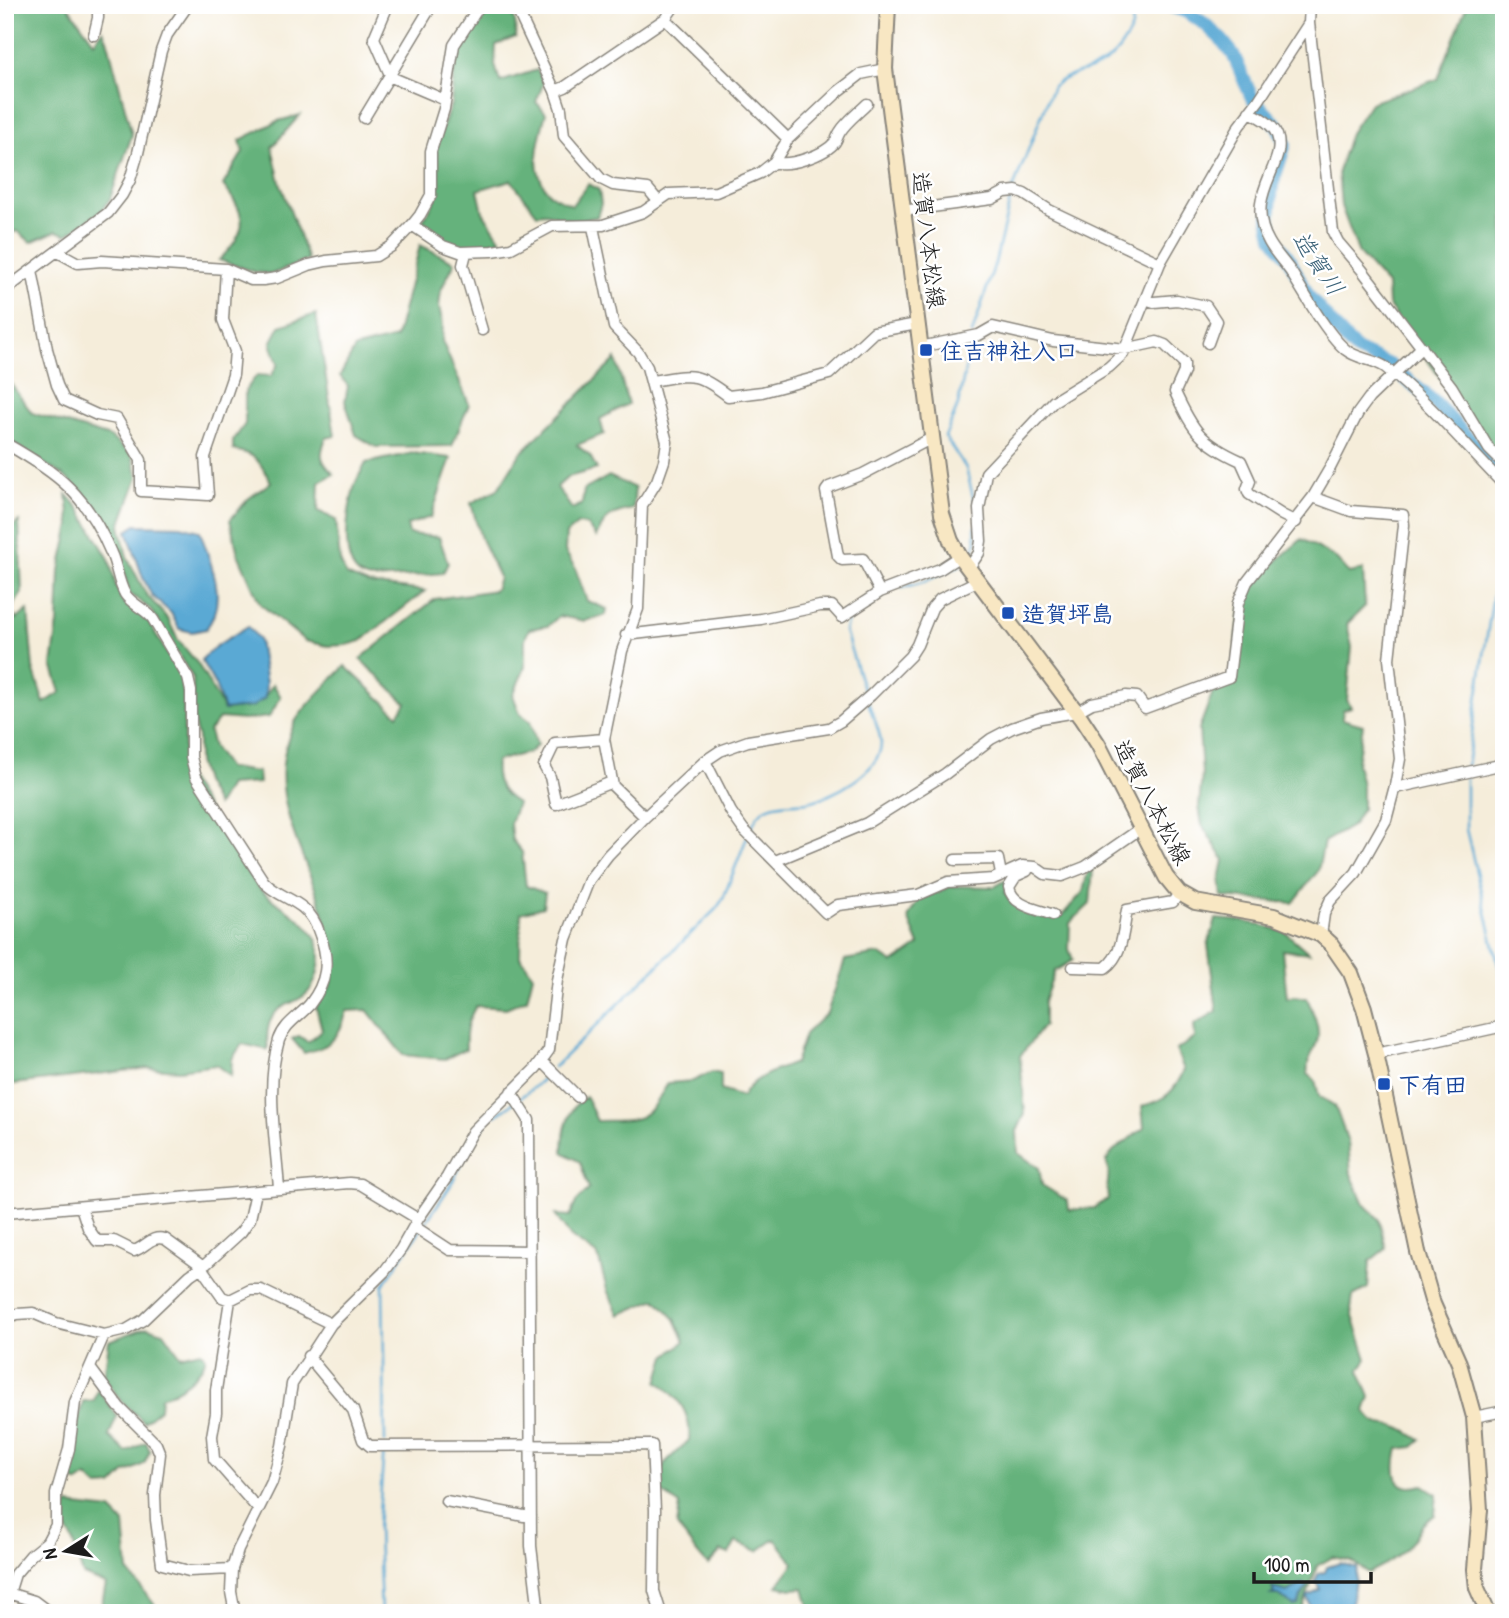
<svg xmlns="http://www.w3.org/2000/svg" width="1509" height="1618" font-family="'Patrick Hand','Klee One',sans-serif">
<rect width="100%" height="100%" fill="#fff"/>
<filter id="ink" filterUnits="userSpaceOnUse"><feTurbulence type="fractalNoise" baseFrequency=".0143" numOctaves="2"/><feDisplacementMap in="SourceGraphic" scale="14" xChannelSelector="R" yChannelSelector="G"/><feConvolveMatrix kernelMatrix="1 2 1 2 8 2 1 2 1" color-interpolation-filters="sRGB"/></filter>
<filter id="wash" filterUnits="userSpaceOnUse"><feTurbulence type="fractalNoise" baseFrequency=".00686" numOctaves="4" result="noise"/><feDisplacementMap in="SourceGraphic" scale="28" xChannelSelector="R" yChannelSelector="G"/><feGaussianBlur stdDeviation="1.57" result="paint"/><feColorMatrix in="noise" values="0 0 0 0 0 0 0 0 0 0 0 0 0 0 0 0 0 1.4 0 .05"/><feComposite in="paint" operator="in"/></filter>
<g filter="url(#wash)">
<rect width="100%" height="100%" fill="#f5edda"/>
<path fill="#65b27c" stroke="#40674c" stroke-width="2" d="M5,5H67L94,42L103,30L108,42L132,135L110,199L100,212L67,235L56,231L31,242L17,231L5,235Z
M491,5H506L515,20L516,37L496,45L495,65L500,82L537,70L544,82L536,102L546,113C539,140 529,167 548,192C552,198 565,201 572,205L588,184L599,190L601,204L597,217L574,221L546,213L537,214L511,180L478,190L483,212L501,240L464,247L445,246L422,222L435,200L434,151L451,104L454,72L460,45Z
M1467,5H1504V449H1488L1478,431L1388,305L1387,285L1359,254L1341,206L1338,171L1350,133L1370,103L1438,79Z
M300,115L272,147L280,182L308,260L272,274L255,272L219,260C249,231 248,216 223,185L243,152L240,140L278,121Z
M420,245L455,262L441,290L439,307L443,324L442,341L469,404L452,446L376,447L356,435L345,401L348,386L340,376L355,348L396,338Z
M316,314L335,436L326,438C319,455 320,461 334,474L319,482L318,511L336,520L340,561L346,575L368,584L425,591L361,641L347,645L328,646L305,641L260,604L238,554L230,520L248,499L271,482C259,461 257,454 233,450V441L245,424V391L257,375L271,376L278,364L271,343L280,326Z
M616,359L628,404L600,419L604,434L577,445L590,456L597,469L568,477L557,487L572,509L582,504L584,490L609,476L635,488L633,509C610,513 606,517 596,537L587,525L578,524L566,534L565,551L575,568L587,601L607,609L606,615L585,621L559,616L548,626L529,629L525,639V667L513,695L520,714L530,721L537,745L530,752L496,761C494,781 500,793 517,803L510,824L512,840L522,852L526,886L545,893L543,907L521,913L520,956L533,975L527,999L506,1008L476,1006C467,1021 465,1032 466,1049L445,1059L403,1055L367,1010L347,1011C339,1038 331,1047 304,1053L292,1039L299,1036L308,1042L322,1030L316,1007C321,1000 327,992 331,985C334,978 332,966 331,958C329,876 253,806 295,722C304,706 331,681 345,666L398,715L406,703L360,659L435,599L495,590L499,577L481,539L471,503L498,489L520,454Z
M5,376L32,413L110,437L132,455L138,477L120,526L127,557L146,594L168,619L178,640L198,664L224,710C250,707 259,708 273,684L281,697L269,717L244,720L220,718L209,731L213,747L228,768L258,772L259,783L229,785L217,806L204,782L198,762V738L192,716L193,678L150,609L130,594L114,542L83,493L64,476L5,439Z
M413,453L451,458L431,517L407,525L409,534L439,537L448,563L443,573C430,574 376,581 366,578C337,569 348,510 354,488C356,479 362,471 366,463Z
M67,494L79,508L109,559L116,586L123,602L146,618L181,677L184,695V769L188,779C204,804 221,830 237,855C244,865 250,878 258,887C275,906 306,916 317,941C322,953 320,966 316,978C305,1015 261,991 268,1050L242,1044L232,1059L231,1076L216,1065L179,1070L149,1068L5,1085V533L19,521L22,593L11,610L16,620L28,610L33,668L44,703L61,692L52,665L58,623L60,570L70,525Z
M1302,539L1334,557L1349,573L1363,570L1365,606L1347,624L1352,647L1347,700L1351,707L1343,710L1342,719L1363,725L1357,764L1362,784V809L1353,825L1324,842L1318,871L1293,903L1222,897L1220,879L1224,860L1202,825L1199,806L1202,774L1199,729L1214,689L1232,679L1241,604L1248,585Z
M1093,869L1090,904L1070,923L1069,949L1073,960L1055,971L1044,1001V1025L1020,1056L1025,1114L1017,1131L1018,1153L1039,1168L1042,1185L1068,1201L1069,1210L1094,1208L1108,1199C1105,1183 1112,1177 1106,1161L1113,1151L1144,1128L1142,1106C1165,1100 1175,1092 1184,1070L1176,1050L1195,1038L1194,1025L1217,1011L1208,945L1216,919L1243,921L1284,931L1309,953L1282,950L1287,998L1294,996L1307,998C1312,1010 1319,1024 1318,1037C1316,1051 1305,1059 1308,1074L1315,1080L1319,1096L1335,1106L1348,1142L1351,1174L1364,1204L1379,1219L1386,1248L1370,1261L1368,1288L1353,1296L1351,1310L1367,1359L1359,1370L1370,1397L1365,1411C1379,1431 1383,1421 1400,1428C1407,1431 1414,1436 1421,1440L1413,1447L1398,1449C1393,1471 1393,1494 1423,1485L1437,1494L1435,1515C1415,1528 1423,1529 1410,1544C1400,1557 1382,1566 1368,1573L1351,1561L1333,1557L1317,1566L1302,1611L1303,1613H811L804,1588L792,1589L777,1586L794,1563L775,1539L758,1551L736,1542L729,1554L721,1551L708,1565C695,1553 688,1539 677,1526L680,1505L661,1492L656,1478L665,1463L689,1440C692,1415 678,1395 658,1382L666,1356L685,1341L675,1319L656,1299L619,1315L607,1290L598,1256L571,1237L555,1215L570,1216L576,1202L589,1189L580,1162L563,1152C563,1133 567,1106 586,1097L597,1121C642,1120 644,1124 668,1083L693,1081L712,1072L721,1074V1090L742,1097C753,1076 775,1071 795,1063L805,1034L827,1013L845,960L879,954L893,963L919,945L908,918L918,900L951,886L994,887L1008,879L1005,893L1011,903L1048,917L1060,918L1083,892L1088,870Z
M147,1327L164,1332L181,1356L200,1351L206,1357C202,1375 177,1392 161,1397L160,1409L144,1422L121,1401L104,1377L109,1341Z
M98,1389L117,1416L109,1436L126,1452L146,1442L150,1451L144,1464L125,1473L112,1486L98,1487L87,1477L78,1483L65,1476L83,1401H94Z
M68,1505L111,1510L124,1523L128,1571L161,1613H100L106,1584L83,1575L71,1536L60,1522Z"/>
<path fill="#5aa9d4" stroke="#3b6278" stroke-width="2" d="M136,525L181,526L200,531C210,562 229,600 206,629L192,632L179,629L171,613L152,596L143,578L127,531Z
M248,626L259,640L266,683L265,698L252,707L224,710L215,685L201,660L216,646Z
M1340,1563L1357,1568L1351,1606L1348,1611L1313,1613L1307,1597L1320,1590L1319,1585L1315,1582L1318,1574L1325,1572L1327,1567Z
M1303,1584L1307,1587L1301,1597L1299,1604L1294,1606L1278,1595H1271L1274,1593L1272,1588L1287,1592Z"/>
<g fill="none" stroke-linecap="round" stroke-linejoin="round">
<path stroke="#5aa9d4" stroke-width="2.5" d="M1013,189L1053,86C1076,67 1104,74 1122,45C1134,27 1134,27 1131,5
M972,334L995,263L1011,196
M971,341L958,405L945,437L966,468L975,505
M971,557L976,541L975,526
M902,588L926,581L960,565
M848,619L845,631L865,695
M1467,765L1504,525
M1466,776V829L1504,988
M750,831C753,823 758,813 765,809C775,802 796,804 808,802C832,797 881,772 881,743C880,730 872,714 868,702
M554,1067L716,909L723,899L747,837
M495,1116L533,1088L550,1072
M385,1442L383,1285L451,1185L469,1149L485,1125
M381,1613L378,1527L384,1448"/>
<path stroke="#5aa9d4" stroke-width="14" d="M1167,5L1185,11L1205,24L1220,38L1233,54L1252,98L1278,126L1285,144L1272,185L1269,218L1273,237L1288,257L1309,297L1335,328L1356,350L1389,365L1433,401L1504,475"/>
</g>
</g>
<g filter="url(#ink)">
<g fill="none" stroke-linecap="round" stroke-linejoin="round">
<defs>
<path id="minor" d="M388,5L374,38L391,77L445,100
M515,5L555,91L561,109L564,136L601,179L613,185L648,189L658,201
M1310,5L1309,23L1333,232L1338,242L1362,270L1452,387L1489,449L1504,464
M665,19L788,139
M94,35L98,18V5
M555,91L565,87L665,19L675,5
M1249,112C1260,117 1273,124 1277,135C1288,165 1242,195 1269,242C1275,253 1284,262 1291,272C1304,293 1328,336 1346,350C1357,359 1374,359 1385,367C1428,401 1464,444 1502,483L1504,490
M364,118L432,5
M774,162C789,167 825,155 835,142C837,139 838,135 840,132C846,122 858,113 867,104
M902,211L992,199L1005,192L1016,191L1024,194L1049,210L1160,263
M412,225L443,246L460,252L492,251L511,248L552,226L603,225L643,212L669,194L716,192L760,173L774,162L788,139L839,91L861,74L885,69
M593,227L614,327L638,352L647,367L667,442L664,461L657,481L642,505L638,609L622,651L604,739L613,786L645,817
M58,252L78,263L102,261L226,269L251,280H263L277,278L309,265L326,261L376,256L392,246L412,225L420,215L431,195V151L444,109L454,45L480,5
M466,253L463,265L482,330
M32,270L47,349L57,385L64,400L97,415L117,419L141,460V491L208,495L205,457L233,375L235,351L223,320L226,269
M5,290L108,213L122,195L130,180L138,153L161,51L167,35L188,5
M1145,299L1154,302L1177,300L1206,306L1216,321L1208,343
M920,347L979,335L993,327L1053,341L1125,349L1157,342L1165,345L1184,363V372L1175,392C1193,431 1201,443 1241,461L1250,481L1247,489L1249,494L1282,515L1296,522
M651,381C691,375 694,370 728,396L762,392L829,374L874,332L917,324
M5,443C59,474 86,494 111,553C117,566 118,582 125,594C132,605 146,609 153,619L188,678L191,691V757L196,777L264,882C275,894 291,898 303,908C312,915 317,925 320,935C330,961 327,982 310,1004C299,1017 285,1023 279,1040C265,1087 276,1141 279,1189
M1313,497L1351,511L1403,515L1404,525L1389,659L1400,759L1395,786L1386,820L1356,873L1330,901L1324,914L1321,935
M968,569L979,553L981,541L979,509L986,473L1054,401L1109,367L1123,354L1160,263L1239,126L1259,100L1309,23
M880,592L863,559L842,560L838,556L826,491L829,487L863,474L932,438
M626,635L761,619L820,606H832L842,617L880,592L940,569L960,556
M604,739L555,743L544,766L550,777L556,804L612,782
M705,761L731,812L743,829L826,913L838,905L918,895L948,882L993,879L1022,866L1035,867L1045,874L1062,876L1085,867L1140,829
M1395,786L1400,787L1504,764
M955,860L998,859L1001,874
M775,861L867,823L945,774L991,739L1012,728L1041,718L1076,712L1092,703L1126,696L1137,697L1145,708L1229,677L1238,603L1247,582L1313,497L1330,468L1358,413L1369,398L1422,347
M1027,871L1016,876L1009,887C1012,906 1037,909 1053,915
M1073,967L1105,968C1123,955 1123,930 1127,910L1173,902L1179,893
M1376,1054L1504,1026
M542,1061L578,1097
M511,1092L529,1120L531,1546L539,1613
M81,1207L88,1228L97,1241H114L134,1251C146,1247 151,1235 165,1239L198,1263L222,1297L230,1300L250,1290H261L331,1324
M5,1213L349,1183L360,1184L418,1219
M415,1227L450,1250L530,1251
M230,1300L216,1390V1413L212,1436L214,1459L258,1509
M5,1319L17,1314L33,1313L56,1323L104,1335L126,1330L143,1320L190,1275L206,1264L241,1232L250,1219L256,1192
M308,1356L353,1410L363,1440L370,1446L652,1445L655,1510L654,1591L660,1610L663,1613
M90,1368L119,1407L156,1444L160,1454L155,1495L156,1520L162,1564L189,1571L232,1569
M1474,1417L1504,1411
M446,1501L524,1516H531
M5,1592L34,1601L50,1613
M5,1606L15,1574L31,1555L47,1542L56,1525V1494L69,1449L75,1402L104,1335
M235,1613L231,1592L232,1569L238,1550L272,1482L282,1446L292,1384L331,1324L384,1272L401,1249L418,1219L447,1177L473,1131L536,1068L549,1050L557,980L566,939L589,880L608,855L645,817L705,761L720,751L748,741L829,728L841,721L871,695L910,656L917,645L932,608L940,599L977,581"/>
<path id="secondary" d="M888,5L885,69L942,514L951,541L960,557L1081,718L1098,744L1166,877L1179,893L1195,902L1274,916L1321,935L1331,944L1351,973L1364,1008L1376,1054L1418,1252L1433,1304L1459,1363L1474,1417L1480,1510L1475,1569L1477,1588L1488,1613"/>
</defs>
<use href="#minor" stroke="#88847b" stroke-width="13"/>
<use href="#secondary" stroke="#88847b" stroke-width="18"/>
<use href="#minor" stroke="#fff" stroke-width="10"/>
<use href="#secondary" stroke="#f8e7c3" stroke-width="14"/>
</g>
</g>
<g fill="#1a4fb4" stroke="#fff" stroke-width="2.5">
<rect x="919" y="343" width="14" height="14" rx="3.5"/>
<rect x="1001" y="606" width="14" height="14" rx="3.5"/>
<rect x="1377" y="1077" width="14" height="14" rx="3.5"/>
</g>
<g text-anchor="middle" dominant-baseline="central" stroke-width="5" stroke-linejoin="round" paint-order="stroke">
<g font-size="23" fill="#1c1c1c" stroke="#fff">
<text transform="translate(929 240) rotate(83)">造賀八本松線</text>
<text transform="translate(1153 802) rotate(62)">造賀八本松線</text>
</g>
<g font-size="23" font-weight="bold" fill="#164399" stroke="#fff" text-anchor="start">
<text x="940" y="350">住吉神社入口</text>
<text x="1022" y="613">造賀坪島</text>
<text x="1398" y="1084">下有田</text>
</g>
<g font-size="24" font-style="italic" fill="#3b6278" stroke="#fff">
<text transform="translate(1319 263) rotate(56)">造賀川</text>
</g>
</g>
<rect width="1509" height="1618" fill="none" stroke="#fff" stroke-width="28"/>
<g transform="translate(66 1551) rotate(259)" stroke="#ffffff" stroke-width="5" paint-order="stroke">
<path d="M0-5L12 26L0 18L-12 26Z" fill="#1c1c1c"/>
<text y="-10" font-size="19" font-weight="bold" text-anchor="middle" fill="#1c1c1c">N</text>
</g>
<path d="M1254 1572v10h117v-10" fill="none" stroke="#1c1c1c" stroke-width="3.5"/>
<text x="1264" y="1572" font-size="21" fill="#1c1c1c" stroke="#ffffff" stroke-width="5" paint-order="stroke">100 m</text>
</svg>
